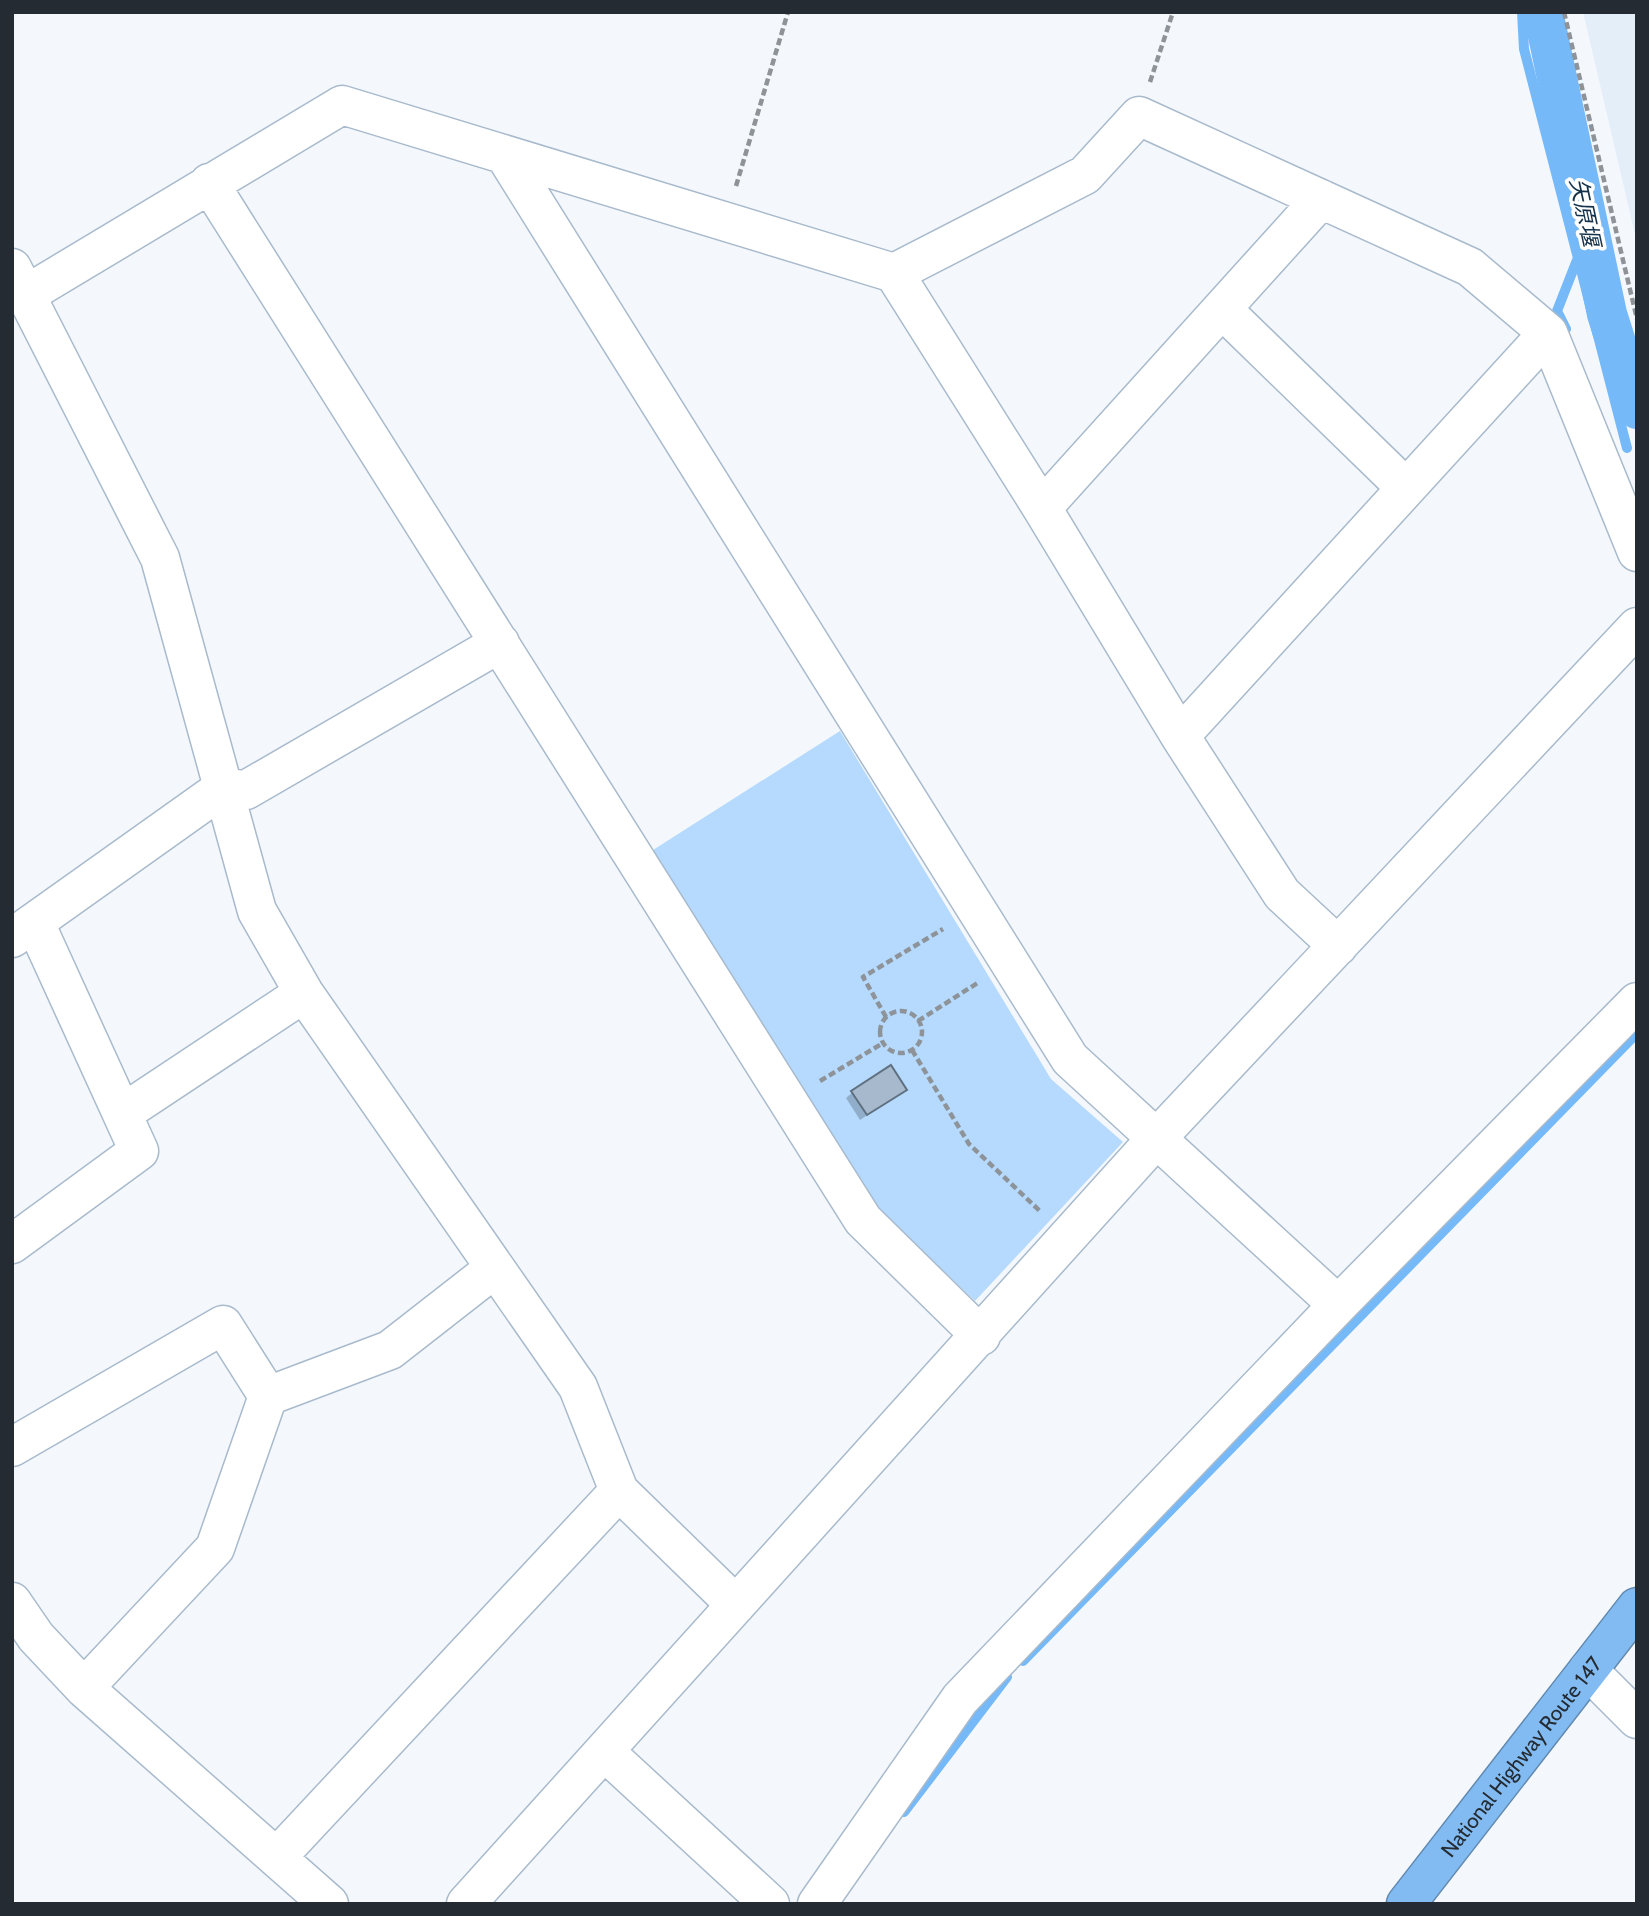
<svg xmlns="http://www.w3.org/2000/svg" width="1649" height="1916" font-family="Cabin,'Noto Sans JP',sans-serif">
<rect width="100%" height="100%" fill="#f4f8fc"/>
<path fill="#e4eef8" d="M1583,12H1637V243Z"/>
<path fill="#b5dafd" d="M840,731L1051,1079L1123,1142L975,1301L879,1209L653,850Z"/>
<path fill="#0003" d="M905,1090L860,1120L846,1098L853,1092Z"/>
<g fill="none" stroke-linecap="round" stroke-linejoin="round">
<path stroke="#75b9f8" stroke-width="10" d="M1522,12L1524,49L1627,448
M1566,329L1557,311L1577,260
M1023,1661L1637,1033
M904,1812L1007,1677"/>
<path stroke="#75b9f8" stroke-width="40" d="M1543,12L1607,314L1637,409"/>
</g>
<path fill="#a7b9cc" stroke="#5f7080" stroke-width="2" d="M891,1065L907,1090L867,1115L851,1091Z"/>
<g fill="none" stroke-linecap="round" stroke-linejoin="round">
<defs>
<path id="street" d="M506,157L1070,1059L1338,1305
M209,183L863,1220L981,1336
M12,268L160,558L257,911L304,993L578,1387L619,1491L736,1605
M894,273L1085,175L1139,116L1470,267L1548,333L1637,552
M27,294L342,105L894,273L1042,508L1180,736L1282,894L1338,946
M1222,309L1406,488
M1042,508L1321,199
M1180,736L1548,333
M12,938L223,788L246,790L500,643
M123,1113L304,993
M12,1244L139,1151L35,923
M12,1447L223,1325L268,1396L390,1350L495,1268
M12,1602L36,1637L84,1688L329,1904
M1588,1670L1637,1719
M84,1688L215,1548L268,1396
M605,1752L770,1904
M277,1857L619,1491
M466,1904L1155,1140L1637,627
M817,1904L960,1699L1338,1305L1637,1002"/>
<g id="highway">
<path id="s1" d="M1406,1904L1637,1607"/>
</g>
</defs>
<use href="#street" stroke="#a8bacc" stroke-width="41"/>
<use href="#highway" stroke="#6189af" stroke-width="41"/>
<path stroke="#8d9398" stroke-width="4.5" stroke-dasharray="7 3.5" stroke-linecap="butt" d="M1564,12L1637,319
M1150,82L1173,12
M736,186L788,12
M880 1032a21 21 0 1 1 42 0a21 21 0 1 1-42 0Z
M886,1017L863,977L943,929
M918,1021L979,982
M912,1050L969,1144L1041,1212
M820,1081L883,1043"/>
<use href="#street" stroke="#fff" stroke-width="38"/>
<use href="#highway" stroke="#82bbf2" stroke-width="38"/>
</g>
<g text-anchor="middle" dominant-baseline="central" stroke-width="7" stroke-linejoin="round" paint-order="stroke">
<g font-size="21" fill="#242b32" stroke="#fff">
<text stroke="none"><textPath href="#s1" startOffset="187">National Highway Route 147</textPath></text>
</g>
<g font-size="23" font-style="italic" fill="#15324b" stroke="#fff">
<text transform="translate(1585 212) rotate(78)">矢原堰</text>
</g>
</g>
<rect width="1649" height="1916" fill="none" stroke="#242b32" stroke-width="28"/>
</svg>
